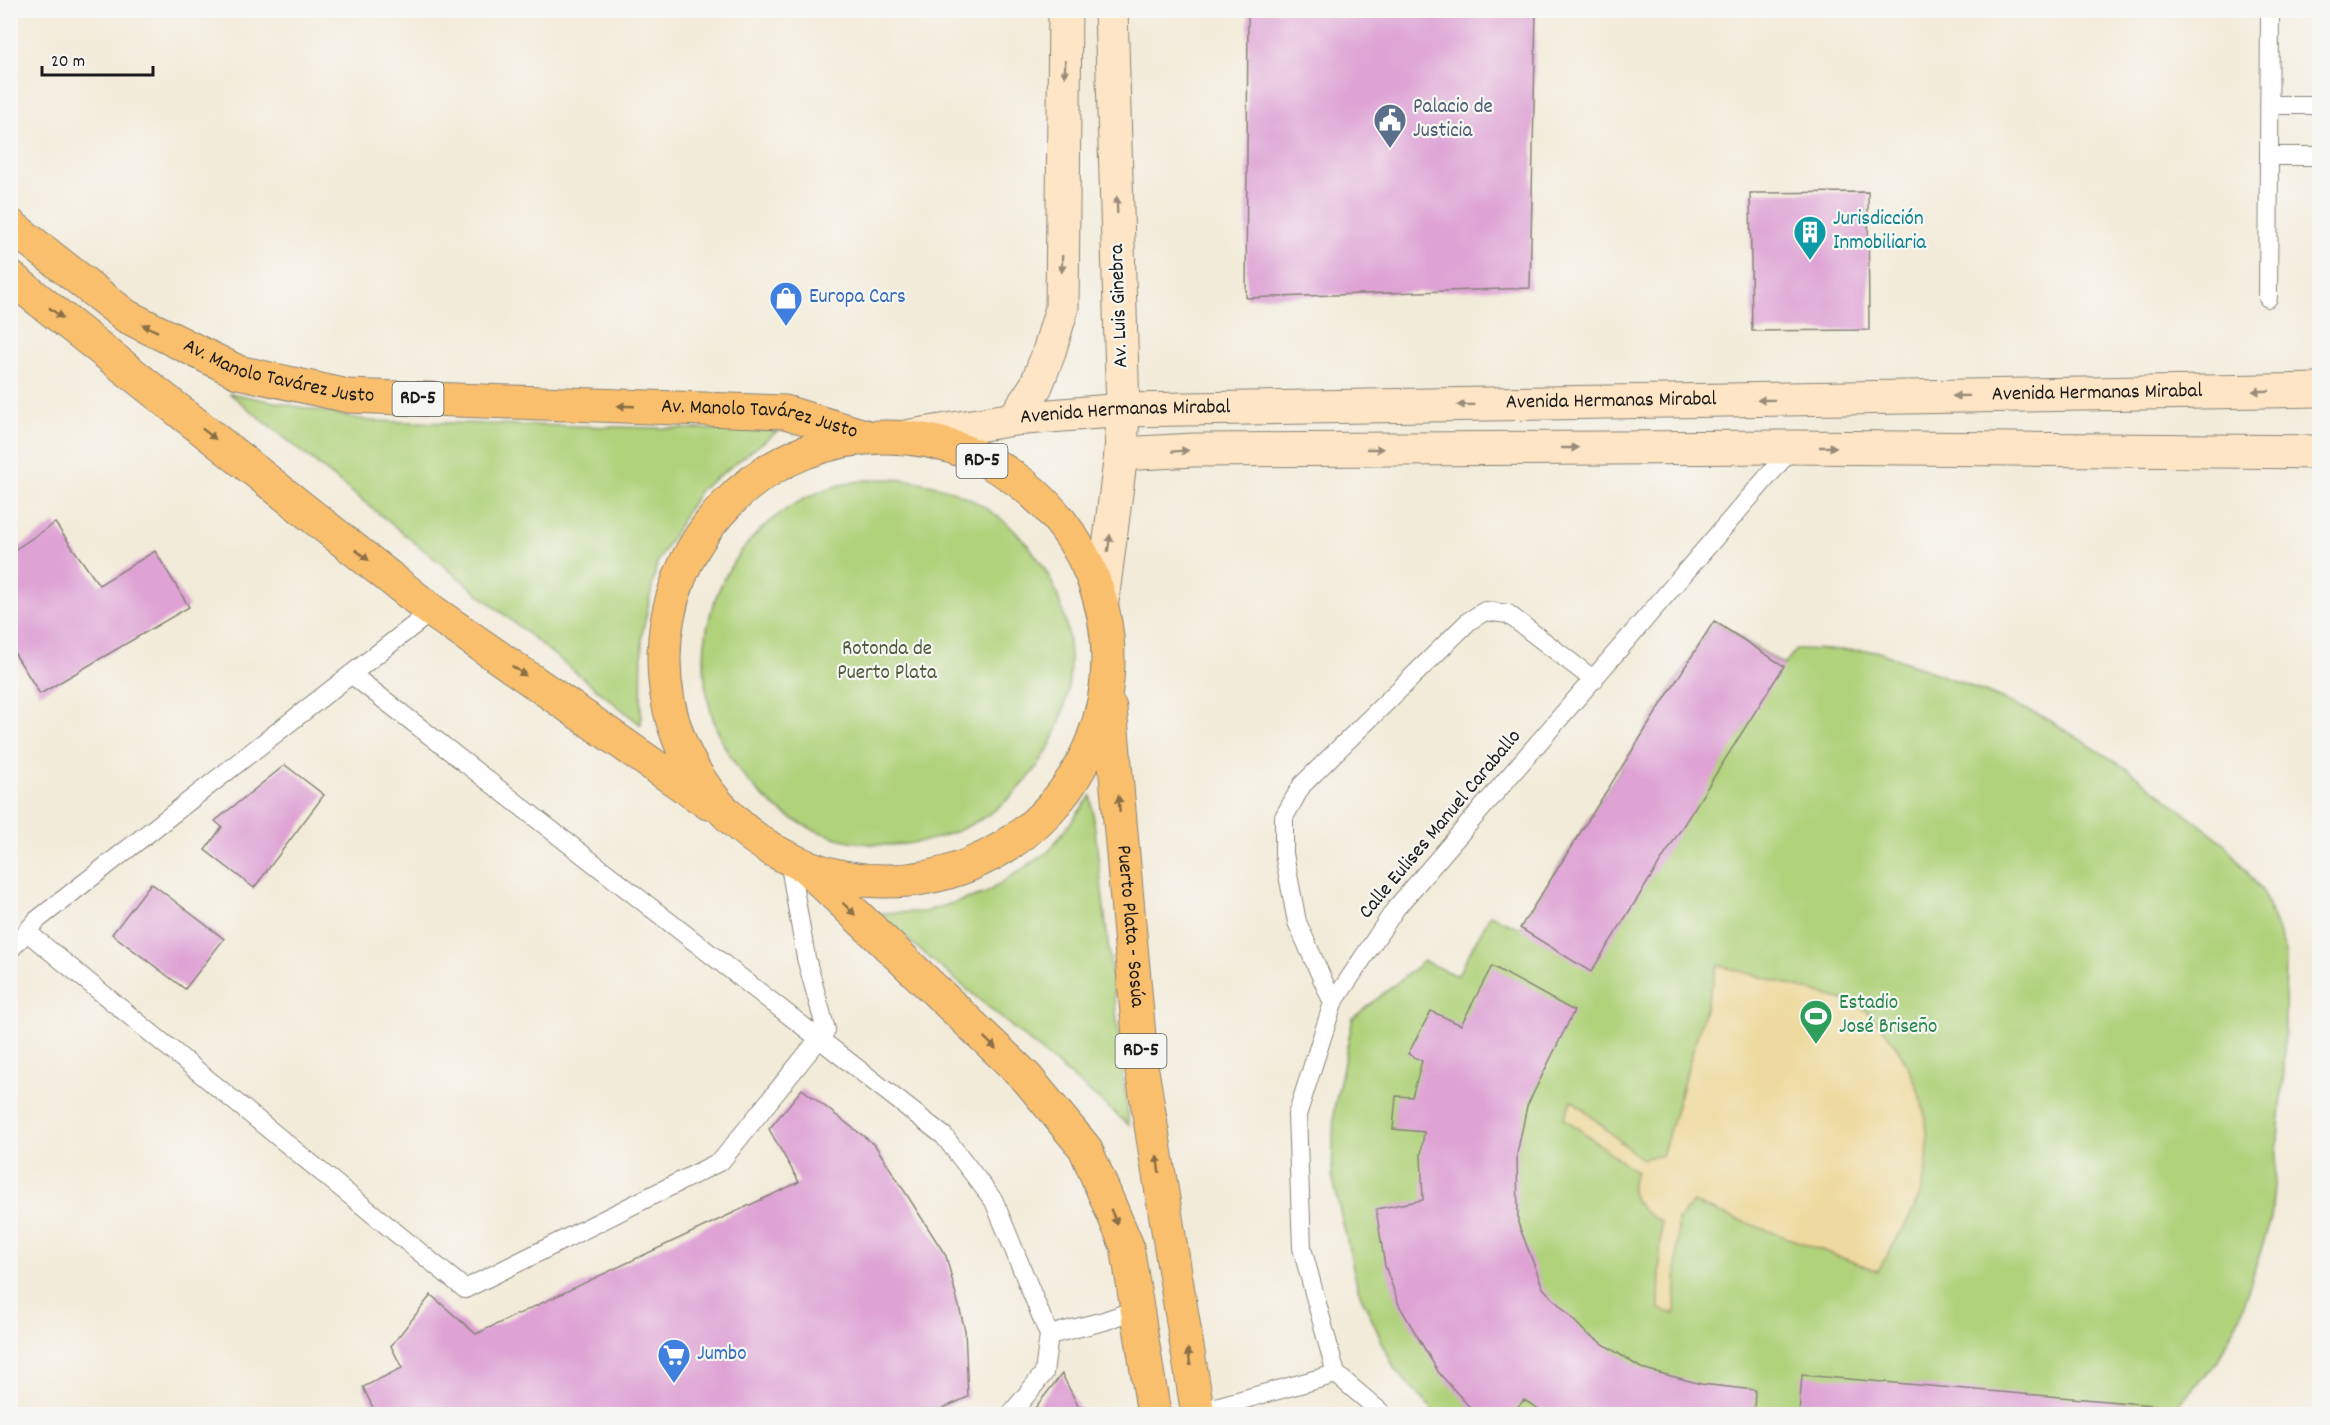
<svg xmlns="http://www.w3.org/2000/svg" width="2330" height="1425" font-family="Dekko,sans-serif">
<rect width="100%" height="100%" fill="#f6f6f2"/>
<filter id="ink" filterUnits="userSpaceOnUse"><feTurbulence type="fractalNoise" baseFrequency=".0167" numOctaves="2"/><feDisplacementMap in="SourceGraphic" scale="12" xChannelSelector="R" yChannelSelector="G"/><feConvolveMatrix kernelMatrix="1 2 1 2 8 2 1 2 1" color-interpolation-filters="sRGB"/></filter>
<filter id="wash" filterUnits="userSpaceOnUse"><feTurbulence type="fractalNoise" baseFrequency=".008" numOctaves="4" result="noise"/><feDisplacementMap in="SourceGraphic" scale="24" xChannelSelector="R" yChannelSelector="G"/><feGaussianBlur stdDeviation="1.35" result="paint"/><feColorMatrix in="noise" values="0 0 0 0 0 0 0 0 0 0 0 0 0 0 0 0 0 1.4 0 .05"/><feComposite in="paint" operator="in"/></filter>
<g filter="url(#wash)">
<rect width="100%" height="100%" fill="#f3ebd9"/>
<path fill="#b0d27a" stroke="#66774b" stroke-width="1.5" d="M229,393L371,421L778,431L699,491L657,563L642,635L641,725Z
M704 662a183 183 0 1 1 366 0a183 183 0 1 1-366 0Z
M1714,621L1784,665L1796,649L1876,651L1963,683L2042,716L2126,768L2223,842L2263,892L2286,952L2284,1071L2271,1219L2240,1315L2217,1362L2169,1414H1437L1395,1370L1358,1289L1332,1176L1334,1110L1353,1018L1424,961L1457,976L1490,915L1520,928Z
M1091,796L1129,1125L876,913L924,912L986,893L1048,852Z"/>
<path fill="#eeda9e" stroke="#857b5d" stroke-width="1.5" d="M1718,965L1858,1004C1913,1048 1945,1131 1918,1199C1908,1224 1891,1248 1878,1271L1693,1203L1678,1220L1675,1314L1659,1309L1661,1222C1640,1211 1624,1195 1636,1172L1564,1118L1572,1100L1642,1160L1649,1157L1662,1156Z"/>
<g id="blocks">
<path fill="#dea3d4" d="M1248,10H1536L1530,288L1246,298Z
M1868,192L1869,330L1752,331L1750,193Z
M55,523L99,585L155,551L189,607L40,694L10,646V553Z
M1714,621L1784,666L1591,972L1520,928Z
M285,765L324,795L254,888L205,850L222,827L215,821Z
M151,883L224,939L185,989L112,934Z
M1492,966L1574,1011L1527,1106L1517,1154L1518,1223L1543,1288L1586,1333L1641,1368L1701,1384L1755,1390L1754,1414H1547L1524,1400L1511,1414H1476L1439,1373L1420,1341L1399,1305L1385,1266L1376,1209L1423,1200L1421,1155L1424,1132L1393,1129L1396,1096L1412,1097L1422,1061L1408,1054L1431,1011L1461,1025Z
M802,1089L875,1145L946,1256L965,1330L968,1397L930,1414H376L363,1387L402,1368L391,1346L431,1295L476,1334L799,1182L769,1129Z
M1062,1374L1082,1414H1030Z
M1802,1375L2165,1406L2164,1414H1799Z"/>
</g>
</g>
<g filter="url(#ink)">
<use href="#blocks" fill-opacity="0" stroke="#88847a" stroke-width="1.5"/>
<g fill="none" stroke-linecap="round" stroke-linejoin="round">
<defs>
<path id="lane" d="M2269,105H2320
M2269,156H2320
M2268,298L2270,10
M351,674L944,1136L994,1201L1049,1335L1044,1373L1011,1414
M27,932L465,1289L721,1161L826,1030L806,958L789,860
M10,950L37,920L432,611
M1333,1003L1297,922L1284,854V817L1302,785L1469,621L1485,611L1508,614L1594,680
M1049,1335L1104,1321L1138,1309
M1198,1412L1336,1374
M1383,1414L1336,1374L1302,1248L1297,1115L1333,1003L1396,908L1793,447"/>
<g id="secondary">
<path d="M1014,419L1036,386L1048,355L1062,308L1065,10"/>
<path id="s1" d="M905,437L1014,419L1123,410L2320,390"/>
<path d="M1121,454L1194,450L1793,447L2320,452"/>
<path d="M1102,601L1121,454L1123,410L1111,10"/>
</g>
<g id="primary">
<path id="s2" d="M10,225L126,316L238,372L348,396L785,412L868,437"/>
<path d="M10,277L432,611L708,803"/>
<circle cx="886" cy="659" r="222"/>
<path id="s3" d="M1110,708L1142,1070L1198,1414"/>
<path d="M807,868L1026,1077L1085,1148L1127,1246L1154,1414"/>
</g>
</defs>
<use href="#lane" stroke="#88847a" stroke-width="20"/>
<use href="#secondary" stroke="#88847a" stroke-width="35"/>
<use href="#primary" stroke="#88847a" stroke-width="35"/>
<use href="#lane" stroke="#fff" stroke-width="18"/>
<use href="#secondary" stroke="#fde5c5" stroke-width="33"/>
<use href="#primary" stroke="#f9bf6d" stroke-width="33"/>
</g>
<defs><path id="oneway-solid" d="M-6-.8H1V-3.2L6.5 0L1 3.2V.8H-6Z" transform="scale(1.5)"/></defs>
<g fill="#988b79">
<use href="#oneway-solid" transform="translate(1065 69) rotate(91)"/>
<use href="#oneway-solid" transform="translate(1117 205) rotate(-92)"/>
<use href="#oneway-solid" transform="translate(1062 264) rotate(91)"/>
<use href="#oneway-solid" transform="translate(2261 391) rotate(179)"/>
<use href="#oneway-solid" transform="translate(1961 396) rotate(179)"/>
<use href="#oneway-solid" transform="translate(1766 400) rotate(179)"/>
<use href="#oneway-solid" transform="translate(1466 405) rotate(179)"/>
<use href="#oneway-solid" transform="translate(1828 447)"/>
<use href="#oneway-solid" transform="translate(1570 448)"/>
<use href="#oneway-solid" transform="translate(1375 449)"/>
<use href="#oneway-solid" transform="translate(1180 451) rotate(-4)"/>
<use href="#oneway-solid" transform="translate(1109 543) rotate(-82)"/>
</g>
<g fill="#8a6e44">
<use href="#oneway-solid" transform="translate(56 313) rotate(38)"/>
<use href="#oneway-solid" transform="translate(150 328) rotate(-154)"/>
<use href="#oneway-solid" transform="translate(626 406) rotate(-178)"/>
<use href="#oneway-solid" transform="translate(209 434) rotate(38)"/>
<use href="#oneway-solid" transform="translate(362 555) rotate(38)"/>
<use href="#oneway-solid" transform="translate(519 671) rotate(35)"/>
<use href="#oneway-solid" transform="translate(1119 804) rotate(-95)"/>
<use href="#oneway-solid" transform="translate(849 909) rotate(44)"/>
<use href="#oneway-solid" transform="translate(990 1043) rotate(44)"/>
<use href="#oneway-solid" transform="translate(1158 1164) rotate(-99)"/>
<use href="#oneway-solid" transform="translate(1114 1217) rotate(67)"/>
<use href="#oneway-solid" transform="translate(1189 1357) rotate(-99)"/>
</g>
</g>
<defs>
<symbol id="civic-pin" viewBox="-11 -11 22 30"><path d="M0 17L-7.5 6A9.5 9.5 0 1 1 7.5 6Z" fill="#5c6f8a" stroke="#f6f6f2"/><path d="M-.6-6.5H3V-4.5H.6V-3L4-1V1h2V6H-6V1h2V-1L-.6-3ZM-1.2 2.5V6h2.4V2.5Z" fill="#fff"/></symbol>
<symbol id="building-pin" viewBox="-11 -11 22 30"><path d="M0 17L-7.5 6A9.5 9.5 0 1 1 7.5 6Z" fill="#0f9aa8" stroke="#f6f6f2"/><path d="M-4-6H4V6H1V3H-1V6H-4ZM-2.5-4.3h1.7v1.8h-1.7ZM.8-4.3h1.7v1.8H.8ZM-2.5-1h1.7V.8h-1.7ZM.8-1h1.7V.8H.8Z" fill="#fff"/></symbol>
<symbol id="shop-pin" viewBox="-11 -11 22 30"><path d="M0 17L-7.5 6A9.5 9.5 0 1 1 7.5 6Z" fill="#3f7fe0" stroke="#f6f6f2"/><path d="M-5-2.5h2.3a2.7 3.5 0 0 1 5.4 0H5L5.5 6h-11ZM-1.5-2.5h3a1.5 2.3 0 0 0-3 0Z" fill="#fff"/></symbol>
<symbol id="stadium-pin" viewBox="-11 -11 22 30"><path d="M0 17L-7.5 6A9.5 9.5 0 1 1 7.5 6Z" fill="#2e9e5b" stroke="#f6f6f2"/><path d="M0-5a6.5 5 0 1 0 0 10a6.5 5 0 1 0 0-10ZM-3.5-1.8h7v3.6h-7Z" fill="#fff"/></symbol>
<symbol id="supermarket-pin" viewBox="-11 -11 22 30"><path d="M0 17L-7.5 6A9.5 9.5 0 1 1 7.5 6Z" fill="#3f7fe0" stroke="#f6f6f2"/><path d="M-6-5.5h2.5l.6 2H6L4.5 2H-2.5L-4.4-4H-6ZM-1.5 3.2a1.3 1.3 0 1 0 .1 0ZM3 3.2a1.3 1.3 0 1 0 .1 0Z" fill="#fff"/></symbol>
</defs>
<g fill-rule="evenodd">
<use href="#civic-pin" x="1371" y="101" width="38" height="52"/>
<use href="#building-pin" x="1791" y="213" width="38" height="52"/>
<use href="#shop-pin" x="767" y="279" width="38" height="52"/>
<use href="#stadium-pin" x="1797" y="997" width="38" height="52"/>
<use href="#supermarket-pin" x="655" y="1336" width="38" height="52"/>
</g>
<g text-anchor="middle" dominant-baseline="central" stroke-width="4.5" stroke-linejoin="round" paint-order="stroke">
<g fill="#f6f6f2" stroke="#5d5d5c" stroke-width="1.5">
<rect x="392.5" y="382" width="51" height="34" rx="4.5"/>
<rect x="956.5" y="444" width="51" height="34" rx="4.5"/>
<rect x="1115.5" y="1034" width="51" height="34" rx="4.5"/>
</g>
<g font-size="20" font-weight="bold" fill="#1c1c1c">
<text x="418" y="399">RD-5</text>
<text x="982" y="461">RD-5</text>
<text x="1141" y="1051">RD-5</text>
</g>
<g font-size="21" fill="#4e5e75" stroke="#f6f6f2" text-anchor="start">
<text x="1413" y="108">Palacio de<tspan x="1413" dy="24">Justicia</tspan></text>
</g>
<g font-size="21" fill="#0d838f" stroke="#f6f6f2" text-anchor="start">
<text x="1833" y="220">Jurisdicción<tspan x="1833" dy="24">Inmobiliaria</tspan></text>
</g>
<g font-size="21" fill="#366cbe" stroke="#f6f6f2" text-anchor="start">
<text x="809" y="298">Europa Cars</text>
<text x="697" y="1355">Jumbo</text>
</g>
<g font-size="21" fill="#1c1c1c" stroke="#f6f6f2">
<text transform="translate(1120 306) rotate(-92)">Av. Luis Ginebra</text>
<text stroke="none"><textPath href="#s2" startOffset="312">Av. Manolo Tavárez Justo</textPath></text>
<text stroke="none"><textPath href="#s1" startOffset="1194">Avenida Hermanas Mirabal</textPath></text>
<text stroke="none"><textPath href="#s1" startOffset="708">Avenida Hermanas Mirabal</textPath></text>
<text stroke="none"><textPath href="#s1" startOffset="222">Avenida Hermanas Mirabal</textPath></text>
<text stroke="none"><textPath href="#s2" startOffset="798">Av. Manolo Tavárez Justo</textPath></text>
<text transform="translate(1441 825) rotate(-50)">Calle Eulises Manuel Caraballo</text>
<text stroke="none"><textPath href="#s3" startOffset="219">Puerto Plata - Sosúa</textPath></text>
</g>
<g font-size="21" fill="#505c3d" stroke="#f6f6f2">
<text x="887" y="650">Rotonda de<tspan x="887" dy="24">Puerto Plata</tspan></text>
</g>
<g font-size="21" fill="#27864d" stroke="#f6f6f2" text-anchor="start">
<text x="1839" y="1004">Estadio<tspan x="1839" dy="24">José Briseño</tspan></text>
</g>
</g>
<rect width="2330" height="1425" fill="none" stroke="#f6f6f2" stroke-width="36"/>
<path d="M42 66v9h111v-9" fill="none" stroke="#1c1c1c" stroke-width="3"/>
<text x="51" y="66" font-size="18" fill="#1c1c1c" stroke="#f6f6f2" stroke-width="4.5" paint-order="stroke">20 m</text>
</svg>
